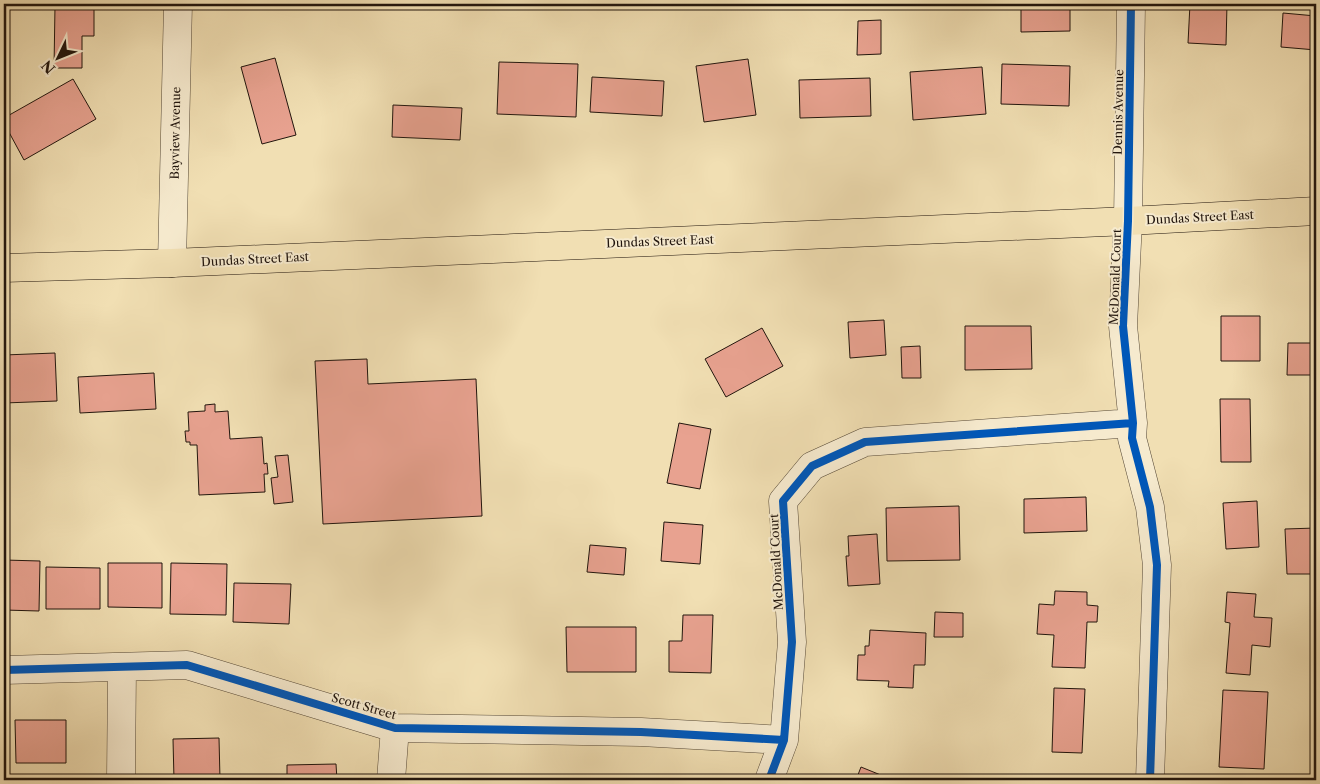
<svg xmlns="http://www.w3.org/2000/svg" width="1320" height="784" font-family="'Libre Caslon Text',serif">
<rect width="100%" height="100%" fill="#f1dfb3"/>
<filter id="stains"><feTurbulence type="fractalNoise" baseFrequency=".004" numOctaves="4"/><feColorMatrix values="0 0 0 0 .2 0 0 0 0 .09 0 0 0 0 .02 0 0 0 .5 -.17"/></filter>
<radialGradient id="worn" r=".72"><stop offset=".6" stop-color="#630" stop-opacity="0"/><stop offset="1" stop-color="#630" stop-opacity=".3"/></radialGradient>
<path fill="#e8a290" stroke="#21150d" d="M48,4H94V36H82V68H54L55,6H48Z
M1021,4H1073V7H1070V31L1021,32Z
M1190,4H1227L1226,45L1188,43Z
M1283,13L1316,16V50L1281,47Z
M881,20V54L857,55L858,21Z
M275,58L296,135L262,144L241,67Z
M748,59L756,115L704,122L696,66Z
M499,62L578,64L576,117L497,114Z
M1002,64L1070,66L1069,106L1001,104Z
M982,67L986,114L913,120L910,72Z
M592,77L664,81L662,116L590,112Z
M870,78L871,116L800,118L799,80Z
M73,79L96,119L24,160L4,123V118Z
M393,105L462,108L460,140L392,137Z
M1221,316H1260V361H1221Z
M884,320L886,355L850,358L848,322Z
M965,326H1031L1032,369L965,370Z
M762,328L783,366L726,397L705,359Z
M1288,343H1316V375H1287Z
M920,346L921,378H902L901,347Z
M55,353L57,401L4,403V355Z
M367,359L368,384L476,379L482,516L323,524L315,361Z
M154,373L156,409L80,413L78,377Z
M1220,399H1250L1251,462H1221Z
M215,404V412L228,411L230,439L262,437L264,464L267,463L268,474H264L265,492L199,495L197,445H190V442H186L185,431H189L188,412L205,411V405Z
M679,423L711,429L700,489L667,483Z
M288,455L293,502L274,504L271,478L278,477L275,456Z
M1086,497L1087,531L1024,533V499Z
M1257,501L1259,547L1226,549L1223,503Z
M959,506L960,560L887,561L886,508Z
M664,522L703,525L700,564L661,561Z
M1316,528V574H1287L1285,529Z
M877,534L880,584L848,586L846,556H849L848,536Z
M590,545L626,548L624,575L587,572Z
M4,560L40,561L39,611L4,610Z
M108,563H162V608L108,607Z
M171,563L227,564L226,615L170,614Z
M46,567L100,568V609H46Z
M234,583L291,584L289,624L233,622Z
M1055,591L1087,592V605L1098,606L1097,622H1087L1085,668L1052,667L1054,635L1037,634L1039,604L1054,605Z
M1227,592L1256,594L1254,617L1272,618L1270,647L1252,645L1250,675L1226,673L1230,623L1225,622Z
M935,612L963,613V637H934Z
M683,615H713L711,673L669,672V641H682Z
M566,627H636V672H567Z
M870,630L926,633L925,665H914L913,688L888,687L889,681L857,680L858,655H865V646H869Z
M1054,688L1085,689L1082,753L1052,752Z
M1223,690L1268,692L1264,769L1219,767Z
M15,720H66V763H16Z
M219,738L220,779L174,780L173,739Z
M336,764L337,780H287V765Z
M861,767L893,780H856Z
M14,776L65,777L64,780H14Z"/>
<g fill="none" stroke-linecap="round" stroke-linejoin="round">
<defs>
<path id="minor" d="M1131,4L1128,221L1123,326L1133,423L1132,438L1150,507L1157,565L1150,780
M172,263L178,4
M4,670L187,665L395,728L641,732L784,740
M121,780L122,667
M391,780L395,728
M769,780L784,740L792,642L783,501L812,466L865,442L1133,423"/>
<path id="major" d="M4,268L172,263L1128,221L1316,211"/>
</defs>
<use href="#minor" stroke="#554836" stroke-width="29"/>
<use href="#major" stroke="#21150d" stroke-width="29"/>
<use href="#minor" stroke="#f6eace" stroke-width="28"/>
<use href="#major" stroke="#f1dfb3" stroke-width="28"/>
<defs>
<path id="cycleway" d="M1131,4L1128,221L1123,326L1133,423L1132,438L1150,507L1157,565L1150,780
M4,670L187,665L395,728L641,732L784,740
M769,780L784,740L792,642L783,501L812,466L865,442L1133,423"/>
</defs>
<use href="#cycleway" stroke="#f6eace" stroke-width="11"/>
<use href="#cycleway" stroke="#0057b8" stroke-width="8"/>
</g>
<g text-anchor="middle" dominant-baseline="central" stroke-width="4" stroke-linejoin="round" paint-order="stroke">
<g font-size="12" fill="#21150d" stroke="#f6eace">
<text transform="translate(1118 112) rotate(-89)">Dennis Avenue</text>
<text transform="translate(175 133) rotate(-89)">Bayview Avenue</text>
<text transform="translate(1200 217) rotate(-3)">Dundas Street East</text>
<text transform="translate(660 241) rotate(-2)">Dundas Street East</text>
<text transform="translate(255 259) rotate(-3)">Dundas Street East</text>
<text transform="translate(1115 277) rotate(-88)">McDonald Court</text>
<text transform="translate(776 562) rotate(-93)">McDonald Court</text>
<text transform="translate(364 706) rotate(16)">Scott Street</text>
</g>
</g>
<rect width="1320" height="784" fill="none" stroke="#f1dfb3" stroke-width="20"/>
<rect x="5" y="5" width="1310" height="774" fill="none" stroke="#21150d" stroke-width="2.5"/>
<rect x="10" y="10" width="1300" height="764" fill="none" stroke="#21150d"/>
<g transform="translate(58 58) rotate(227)" stroke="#f6eace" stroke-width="4" paint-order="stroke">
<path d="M0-4L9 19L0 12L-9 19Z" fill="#21150d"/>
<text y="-8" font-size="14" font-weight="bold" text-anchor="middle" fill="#21150d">N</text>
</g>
<rect width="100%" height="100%" filter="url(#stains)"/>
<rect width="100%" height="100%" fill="url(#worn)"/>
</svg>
